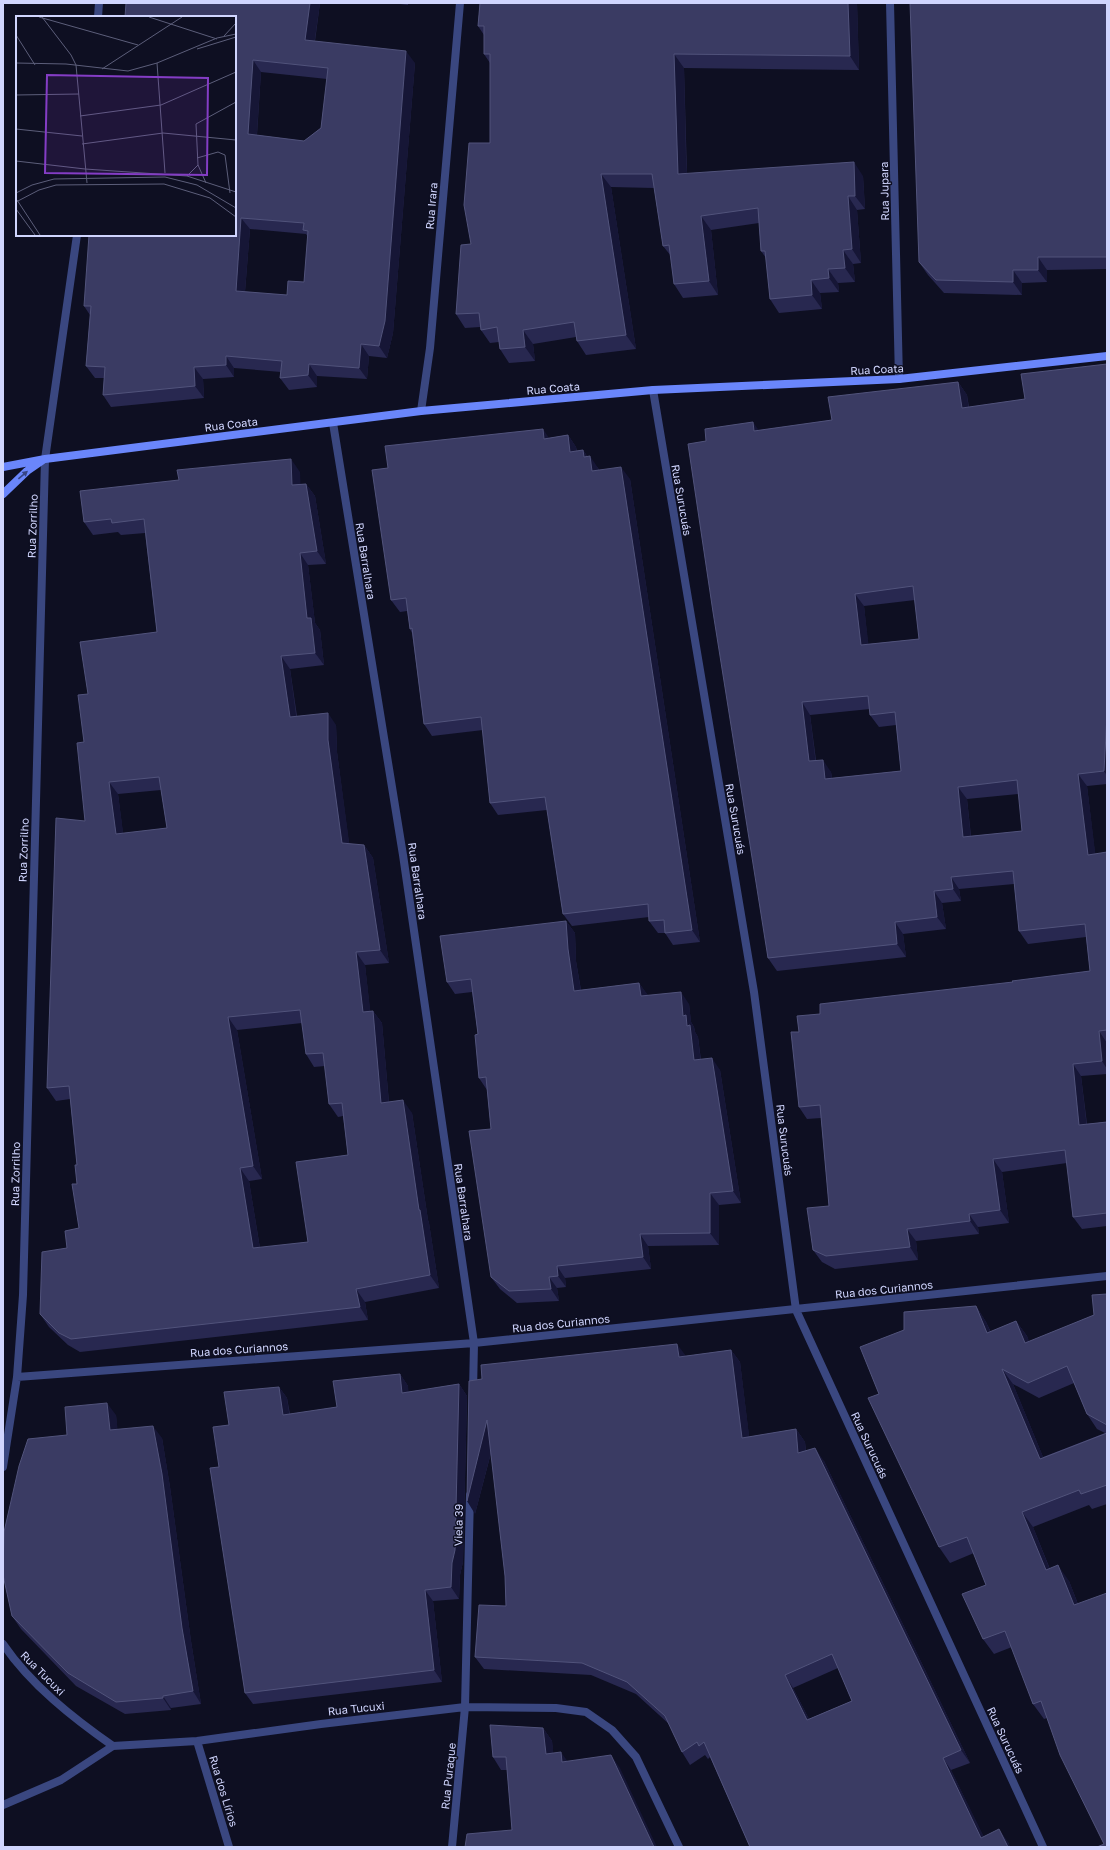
<svg xmlns="http://www.w3.org/2000/svg" width="1110" height="1850" font-family="'Golos Text',sans-serif">
<rect width="100%" height="100%" fill="#0e0f22"/>
<g fill="none" stroke-linecap="round" stroke-linejoin="round">
<path stroke="#3a4780" stroke-width="8" d="M890,3L899,379
M98,17L99,3
M653,390L754,992L796,1310L1043,1847
M421,411L430,348L460,3
M333,423L403,855L474,1343L473,1392
M17,1377L474,1343L1107,1276
M3,1467L17,1377L23,1295L45,459L77,235
M3,1644C31,1685 73,1718 113,1746L197,1741L321,1724L465,1707L556,1708L586,1712L612,1730L636,1757L679,1847
M197,1741L229,1847
M3,1805L61,1780L113,1746
M452,1847L465,1707L470,1495"/>
<path stroke="#6a86fb" stroke-width="8" d="M3,467L45,459L421,411L653,390L899,379L1107,356
M3,494L27,471L43,460"/>
</g>
<path fill="#282850" fill-rule="evenodd" d="M126,3H320L315,41L415,63L393,333L387,358L369,356L367,379L317,376V387L289,390L280,378L281,372L234,368V377L203,379L204,398L111,407L103,395L104,378H95L86,366L90,315L84,306L235,235ZM261,72L327,79L321,128L304,141L257,135ZM250,229L306,234L308,237L304,282L287,295L245,292Z
M392,3H408V5Z
M480,3H857L859,70L684,68L687,174L863,176L865,209L857,210L861,263L853,264L855,282L838,283L839,292L820,293L822,309L779,313L770,299L766,258L761,251L759,223L711,230L718,295L683,298L674,284L671,256L663,246L654,188L611,187L636,349L586,355L577,341L576,337L533,344L535,361L509,363L500,349L499,342L490,343L481,330L480,327L465,328L456,314L471,244L490,143V63L484,54V35L478,26Z
M1107,3V269L1047,270V282L1022,283V295L944,293L928,275L919,262Z
M1107,364V784L1087,786L1095,854L1107,853V1074L1081,1076L1087,1124L1107,1122V1226L1082,1229L1073,1217L1067,1163L1002,1172L1009,1223L978,1227L979,1234L916,1241L918,1260L835,1269L822,1262L813,1250L829,1206L821,1118L807,1119L799,1107V1032L820,1014L1013,982L1090,971L1086,937L1028,944L1019,931L1014,884L959,889L961,901L942,903L946,929L903,934L906,957L777,971L768,958L706,441L759,431L832,420L958,382L967,395L969,407L1025,399ZM915,600L919,639L868,644L864,606ZM870,709V715L879,727L896,725L901,771L832,778L831,772L816,760L810,715ZM1019,794L1022,831L971,836L967,799Z
M568,435L576,447L577,451L583,450L587,456L598,468L599,470L630,479L700,942L673,945L665,933H658L649,921V917L572,926L563,914L547,810L498,815L490,803L483,730L432,736L424,724L412,633L410,629L407,611L400,612L391,600L388,468L549,438Z
M300,472V484H306L315,496L326,564L308,565L315,623L320,630L324,665L290,669L297,716L336,725L337,752L349,844L364,845L373,858L389,963L365,965L370,1011H373L382,1023L389,1102L412,1113L428,1220L429,1223L439,1288L365,1302L368,1320L80,1352L68,1345L49,1327L40,1314L67,1248L79,1228L77,1184V1165L70,1099L56,1101L47,1088L85,821L84,742L88,694L157,632L145,533L121,535L118,532L93,535L84,522ZM161,790L167,828L123,834L118,794ZM302,1023L306,1054L314,1067L325,1066L329,1104L338,1117L343,1116L348,1155L308,1242L260,1248L249,1181L262,1179L237,1030Z
M566,921L575,933L576,961L581,990L639,983L648,996L689,1004L691,1022L694,1027L695,1032L698,1037L701,1060L720,1070L741,1203L719,1205V1245L648,1246L651,1269L565,1278L566,1287L557,1288L559,1301L517,1303L500,1289L491,1277V1129L487,1090L479,1078L478,1034L472,992L455,994L447,982Z
M1107,1294V1504L1092,1509L1089,1505L1033,1527L1050,1569L1069,1581L1078,1604L1104,1844L1047,1718L1044,1719L1033,1704L1012,1647L994,1654L983,1639L986,1585L974,1553L950,1563L939,1547L879,1394L976,1306L986,1322L991,1332L1016,1321L1027,1336L1029,1342L1094,1315ZM1074,1383L1087,1414L1097,1429L1105,1433L1043,1457L1013,1384L1039,1398Z
M731,1350L740,1362L749,1437L796,1429L805,1442L806,1451L824,1461L970,1763L951,1770L983,1836L1008,1842L1010,1847H750L710,1757L708,1759L705,1755L690,1765L682,1752L669,1724L636,1694L591,1675L484,1669L475,1657L506,1606L505,1576L491,1453L475,1514L469,1381L686,1356ZM838,1668L852,1701L809,1719L793,1688Z
M400,1374L408,1386V1392L459,1384L467,1396L463,1562L460,1575L459,1599L433,1601L442,1682L253,1704L245,1693L219,1467L229,1425L279,1387L287,1398L290,1414L337,1407Z
M116,1415L117,1429L162,1438L170,1487L191,1641L201,1704L171,1708V1710L125,1714L76,1686L21,1629L12,1616L67,1435Z
M543,1728L552,1741L553,1753L567,1761L620,1768L512,1830L507,1770H501L493,1757Z"/>
<path fill="#161636" d="M310,3H320L313,52L305,40Z
M848,3H857L859,70L850,56Z
M406,51L415,63L393,333L387,358L379,346Z
M674,54L684,68L686,158L688,188L678,174Z
M253,60L261,72L256,146L248,134Z
M854,162L863,176L865,209L855,196Z
M601,174L611,187L636,349L626,335Z
M848,196L857,210L861,263L852,249Z
M701,216L711,230L718,295L709,281Z
M241,218L250,229L244,303L236,291Z
M843,250L853,264L855,282L845,268Z
M1038,257L1047,270V282L1038,270Z
M828,269L838,283L839,292L829,278Z
M1013,270L1022,283V295L1013,282Z
M811,280L820,293L822,309L812,295Z
M523,330L533,344L535,361L525,347Z
M361,344L369,356L367,379L359,368Z
M226,356L234,368V377L226,365Z
M309,364L317,376V387L308,375Z
M194,367L203,379L204,398L195,386Z
M958,382L967,395L970,420L962,408Z
M753,422L762,435L754,431Z
M543,429L551,441L544,439Z
M568,435L576,447L578,464L570,452Z
M583,450L591,461L590,456L598,468L600,483L592,471L584,457Z
M291,459L300,472L301,498L292,485Z
M621,467L630,479L700,942L692,930Z
M306,484L315,496L326,564L317,551Z
M300,553L308,565L315,623L320,630L324,665L315,653L307,618Z
M855,594L864,606L870,657L861,645Z
M281,656L290,669L298,730L290,717Z
M802,702L810,715L817,773L809,761Z
M328,713L336,725L337,752L351,856L342,843L328,740Z
M1107,715V776L1104,771Z
M823,760L831,772L834,792L825,779Z
M1078,774L1087,786L1097,867L1088,855Z
M109,782L118,794L125,847L116,834Z
M958,787L967,799L972,849L963,837Z
M364,845L373,858L389,963L380,950Z
M951,877L959,889L961,901L953,889Z
M934,891L942,903L946,929L937,917Z
M566,921L575,933L576,961L583,1003L574,991L568,949Z
M895,922L903,934L906,957L897,944Z
M356,952L365,965L372,1025L363,1012Z
M639,983L648,995L649,1008L641,996Z
M681,992L689,1004L691,1022L694,1027L695,1032L698,1037L702,1072L694,1060L687,1026L683,1016Z
M373,1011L382,1023L390,1115L381,1103Z
M228,1017L237,1030L262,1179L253,1166Z
M1099,1031L1107,1043V1069L1102,1061Z
M712,1058L720,1070L741,1203L733,1191Z
M1073,1064L1081,1076L1088,1137L1079,1125Z
M403,1100L412,1113L428,1220L429,1223L439,1288L430,1275L419,1210Z
M993,1159L1002,1172L1009,1223L1000,1210Z
M240,1168L249,1181L262,1261L253,1248Z
M710,1193L719,1205V1245L710,1233Z
M969,1214L978,1227L979,1234L970,1221Z
M907,1229L916,1241L918,1260L910,1247Z
M640,1234L648,1246L651,1269L643,1257Z
M557,1266L565,1278L566,1287L558,1276Z
M549,1277L557,1288L559,1301L551,1289Z
M356,1289L365,1302L368,1320L360,1307Z
M976,1306L986,1322L998,1349L987,1333Z
M1016,1321L1027,1336L1036,1358L1025,1343Z
M677,1344L686,1356L688,1370L679,1357Z
M731,1350L740,1362L751,1451L742,1438Z
M1002,1369L1013,1384L1050,1474L1040,1459Z
M400,1374L408,1386L410,1404L402,1393Z
M459,1384L467,1396L463,1562L460,1575L459,1599L451,1587Z
M279,1387L287,1398L291,1427L283,1415Z
M107,1403L116,1415L119,1442L110,1430Z
M487,1420L496,1433L475,1514L467,1501Z
M153,1426L162,1438L170,1487L191,1641L201,1704L193,1691L182,1628Z
M796,1429L805,1442L807,1465L798,1453Z
M815,1448L824,1461L970,1763L961,1750Z
M1022,1512L1033,1527L1056,1585L1046,1570Z
M1058,1565L1069,1581L1084,1620L1074,1605Z
M425,1590L433,1601L442,1682L434,1670Z
M785,1675L793,1688L816,1733L807,1720Z
M163,1696L171,1708V1710L163,1698Z
M543,1728L552,1741L555,1767L546,1754Z
M561,1752L570,1765L562,1762Z
M611,1755L620,1768L657,1847H654Z
M943,1758L951,1770L989,1847L981,1838Z
M999,1829L1008,1842L1010,1847H1008Z"/>
<path fill="#3a3b63" stroke="#51537b" fill-rule="evenodd" d="M126,3H310L305,40L406,51L385,321L379,346L361,344L359,368L309,364L308,375L280,378L282,361L226,356V365L194,367L195,386L103,395L105,367L86,366L91,306H84L89,235H235V17H125ZM253,60L328,68L321,128L304,141L248,134ZM241,218L304,223L303,230L308,231L304,282L288,281L287,295L236,291Z
M480,3H848L850,56L674,54L678,174L854,162L855,196H848L852,249L843,250L845,268L828,269L829,278L811,280L812,295L770,299L765,251H761L758,208L701,216L709,281L674,284L669,245L663,246L652,174H601L626,335L577,341L574,322L523,330L525,347L500,349L497,327L481,330L479,313L456,314L461,245L471,244L464,205L469,143H490V54H484V26H478Z
M910,3H1107V257H1038V270H1013V282L936,280L919,262Z
M1107,364V715L1104,771L1078,774L1088,855L1107,852V1030L1099,1031L1102,1061L1073,1064L1079,1125L1107,1122V1213L1073,1217L1065,1150L993,1159L1000,1210L969,1214L970,1221L907,1229L910,1247L826,1256L813,1250L807,1208L829,1206L820,1105L799,1107L791,1032H799L797,1016L820,1014V1004L1013,982L1012,981L1090,971L1085,924L1019,931L1013,871L951,877L953,889L934,891L937,917L895,922L897,944L768,958L713,612L688,444L706,441L705,429L753,422L754,431L832,420L828,397L958,382L962,408L1025,399L1021,374ZM913,586L919,639L861,645L855,594ZM868,696L870,715L895,712L901,771L825,779L823,760L809,761L802,702ZM1017,780L1022,831L963,837L958,787Z
M543,429L544,439L568,435L570,452L583,450L584,457L590,456L592,471L621,467L692,930L665,933L664,920L649,921L648,904L563,914L545,797L490,803L481,717L424,724L412,628L410,629L406,598L391,600L372,470L388,468L385,446Z
M291,459L292,485L306,484L317,551L300,553L307,618H311L315,653L281,656L290,717L328,713V740L342,843L364,845L380,950L356,952L363,1012L373,1011L381,1103L403,1100L419,1210H420L430,1275L356,1289L360,1307L71,1339L59,1333L40,1314L42,1252L67,1248L65,1231L79,1228L72,1184H77L75,1165H77L69,1086L47,1088L56,818L85,821L77,743L84,742L78,695L88,694L80,642L157,632L144,519L112,523L111,519L84,522L80,491L179,480L177,470ZM159,777L167,828L116,834L109,782ZM300,1010L306,1054L323,1053L329,1104L342,1103L348,1155L296,1162L308,1242L253,1248L240,1168L253,1166L228,1017Z
M566,921L568,949L574,991L639,983L641,996L681,992L683,1016L686,1015L687,1026L690,1025L694,1060L712,1058L733,1191L710,1193V1233L640,1234L643,1257L557,1266L558,1276L549,1277L551,1289L509,1291L491,1277L469,1131L491,1129L486,1077L479,1078L475,1035L478,1034L471,979L447,982L440,936Z
M1107,1294V1425L1087,1414L1067,1366L1028,1383L1002,1369L1040,1459L1107,1433V1485L1081,1494L1079,1490L1022,1512L1046,1570L1058,1565L1074,1605L1107,1593V1847H1097L1104,1844L1060,1755L1041,1701L1033,1704L1005,1631L983,1639L962,1594L986,1585L967,1537L939,1547L868,1398L879,1394L860,1347L904,1330V1312L976,1306L987,1333L1016,1321L1025,1343L1094,1315L1092,1295Z
M677,1344L679,1357L731,1350L742,1438L796,1429L798,1453L815,1448L961,1750L943,1758L981,1838L999,1829L1008,1847H750L704,1742L699,1746L697,1742L682,1752L665,1716L627,1682L582,1663L475,1657L479,1605L506,1606L505,1576L487,1420L467,1501L469,1381L482,1379L481,1365ZM832,1654L852,1701L807,1720L785,1675Z
M400,1374L402,1393L459,1384L455,1550L452,1563L451,1587L425,1590L434,1670L245,1693L210,1468L219,1467L213,1427L229,1425L224,1392L279,1387L283,1415L337,1407L333,1381Z
M107,1403L110,1430L153,1426L162,1474L182,1628L193,1691L163,1696V1698L116,1702L68,1673L12,1616L3,1575L4,1532L19,1466L28,1439L67,1435L65,1407Z
M490,1725L543,1728L546,1754L561,1752L562,1762L611,1755L654,1847H465L467,1834L512,1830L506,1757H493Z"/>
<defs><path id="oneway-solid" d="M-6-.8H1V-3.2L6.5 0L1 3.2V.8H-6Z"/></defs>
<use fill="#374584" href="#oneway-solid" transform="translate(23 475) rotate(-40)"/>
<g text-anchor="middle" dominant-baseline="central" stroke-width="3" stroke-linejoin="round" paint-order="stroke">
<g font-size="11" fill="#d0d5fe" stroke="#0e0f22">
<text transform="translate(884 191) rotate(-91)">Rua Jupara</text>
<text transform="translate(431 206) rotate(-85)">Rua Irara</text>
<text transform="translate(877 369) rotate(-3)">Rua Coata</text>
<text transform="translate(553 388) rotate(-5)">Rua Coata</text>
<text transform="translate(231 424) rotate(-7)">Rua Coata</text>
<text transform="translate(682 500) rotate(80)">Rua Surucuás</text>
<text transform="translate(32 526) rotate(-88)">Rua Zorrilho</text>
<text transform="translate(366 561) rotate(81)">Rua Barralhara</text>
<text transform="translate(736 819) rotate(80)">Rua Surucuás</text>
<text transform="translate(23 850) rotate(-88)">Rua Zorrilho</text>
<text transform="translate(418 881) rotate(82)">Rua Barralhara</text>
<text transform="translate(785 1140) rotate(83)">Rua Surucuás</text>
<text transform="translate(15 1174) rotate(-89)">Rua Zorrilho</text>
<text transform="translate(464 1202) rotate(82)">Rua Barralhara</text>
<text transform="translate(884 1289) rotate(-6)">Rua dos Curiannos</text>
<text transform="translate(561 1323) rotate(-6)">Rua dos Curiannos</text>
<text transform="translate(239 1349) rotate(-4)">Rua dos Curiannos</text>
<text transform="translate(870 1445) rotate(65)">Rua Surucuás</text>
<text transform="translate(458 1525) rotate(-89)">Viela 39</text>
<text transform="translate(43 1673) rotate(45)">Rua Tucuxi</text>
<text transform="translate(356 1708) rotate(-6)">Rua Tucuxi</text>
<text transform="translate(1006 1740) rotate(65)">Rua Surucuás</text>
<text transform="translate(448 1776) rotate(-84)">Rua Puraque</text>
<text transform="translate(224 1791) rotate(73)">Rua dos Lírios</text>
</g>
</g>
<g transform="translate(16 16)">
<rect width="220" height="220" fill="#0e0f22"/>
<path fill="none" stroke="#5c5e7a" stroke-width="1" d="M23,1L122,29M26,1L55,39L60,49L71,167M133,1L201,23M0,19L19,49M208,20L220,7M181,33L220,21M0,47L50,48L112,55L141,47L201,22L220,18M141,47L149,157M86,53L166,1M0,79L63,78M64,100L145,89L220,56M0,113L66,120M66,128L147,117L220,124M181,142L202,136L209,139L214,177M0,145L69,153L171,160L220,176M182,149L190,167M171,160L182,149L180,108L220,86M0,177L16,169L38,163L149,161L181,169L220,192M1,184L24,219M0,186L23,174L40,169L148,168L194,182L220,201M0,193L19,219"/>
<path fill="#843dc5" fill-opacity="0.15" stroke="#843dc5" stroke-width="2" d="M31,59L192,62L191,159L29,157Z"/>
<rect width="220" height="220" fill="none" stroke="#d0d5fe" stroke-width="2"/>
</g>
<rect width="1110" height="1850" fill="none" stroke="#d0d5fe" stroke-width="8"/>
</svg>
